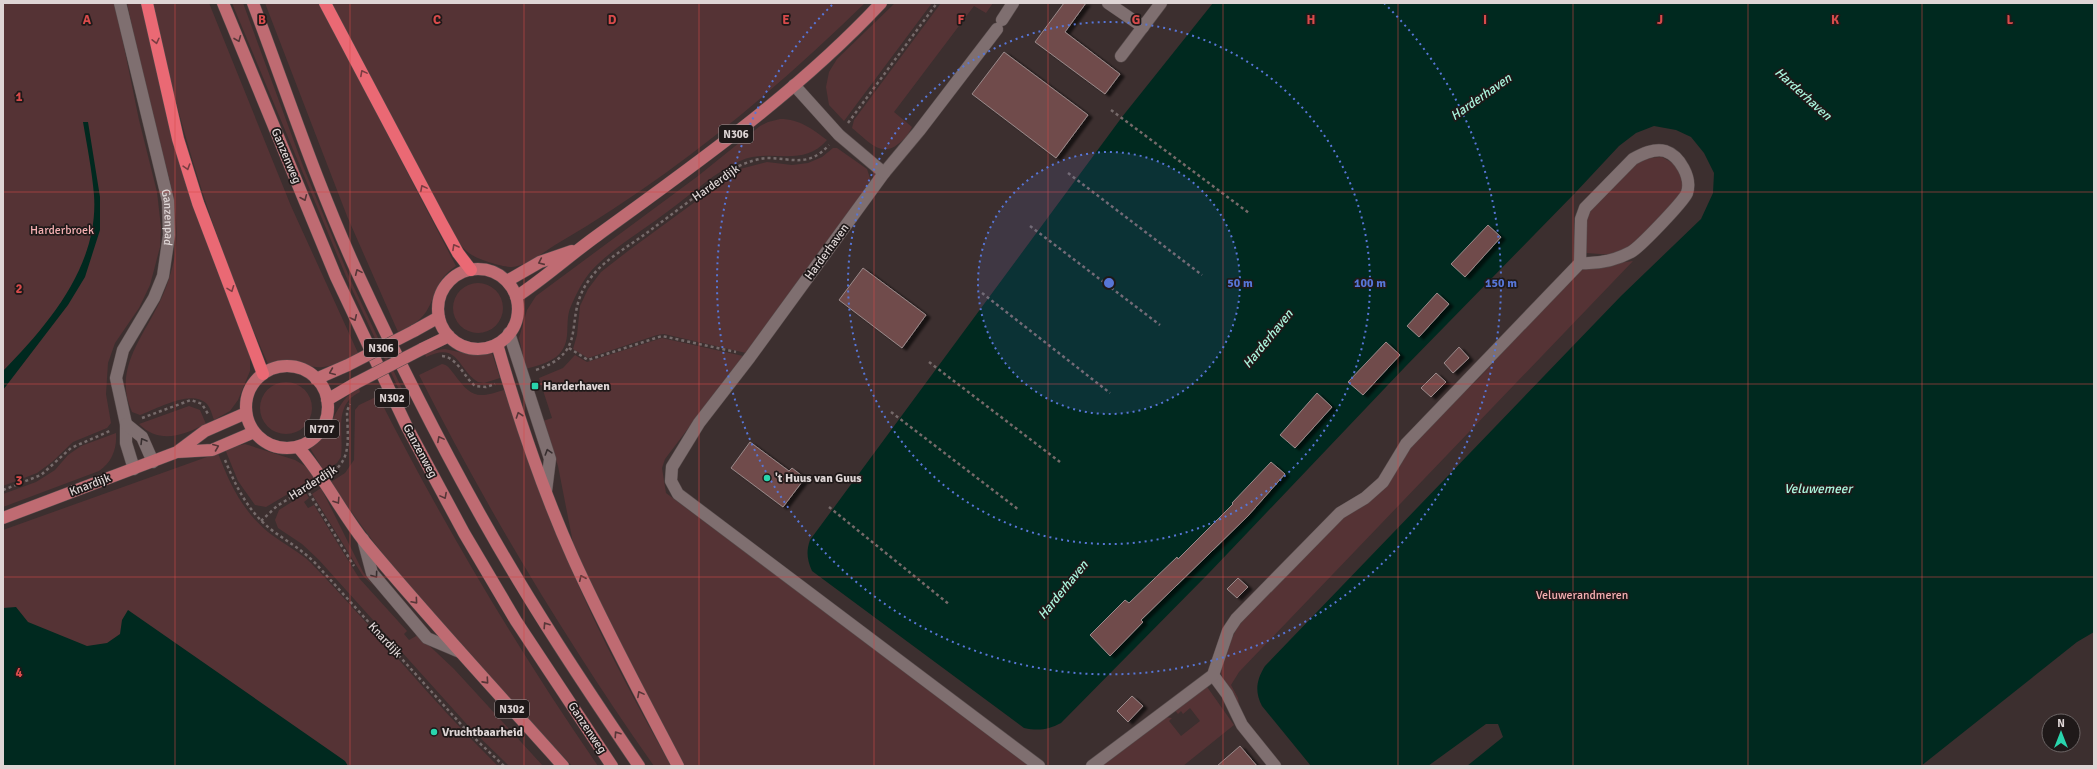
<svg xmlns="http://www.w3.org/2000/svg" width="2097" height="769" font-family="Signika,sans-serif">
<defs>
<filter id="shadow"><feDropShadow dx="4.5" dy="2.5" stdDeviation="1" flood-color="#0009"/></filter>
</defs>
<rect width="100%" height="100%" fill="#3c2f2f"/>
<path fill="#553335" d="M3,3H115L139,120L157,192L161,227L160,247L150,285L139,308L115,343L108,363L106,394L111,423L107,428L73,442L52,462L37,473L3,486Z
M127,3H142L161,90L181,167L217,271L250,352V371L238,400L230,411L214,420C212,414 210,407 206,403C191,389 156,409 140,415L132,412C114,373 139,342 155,311C164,295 170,278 174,260C183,214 167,171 155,127C145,86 136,44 127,3Z
M153,3H209L291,206L358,353C346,359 336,366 323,367C302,369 292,356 268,364C216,246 179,130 153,3Z
M232,3H243L303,166L351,281L405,395L402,396L348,281Z
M265,3H319L456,266C434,281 438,293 426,312C419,322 409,327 398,332L347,216Z
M332,3H865C773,93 671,177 560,242C546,250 528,266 512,267C502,267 476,259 469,253C464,250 461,244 456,240Z
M895,3H932L844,121L829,105L826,87L829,72L837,59Z
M941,3H993L986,13L974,6L894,112L912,127C908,135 905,139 898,144C881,159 866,139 852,128L854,120Z
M780,119C800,119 812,129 827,140C802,169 772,147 740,161C715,172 693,193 671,209C645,229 614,247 592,270C582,281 576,295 571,306C563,324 574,342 556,357C548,363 536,366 526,369L519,338L527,310L536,296L698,176L760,126L768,122Z
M833,148H837L867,169L871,181L746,353L664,334L657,335L588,358L573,349L577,335L580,306L588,289L601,272L628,251L740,169L767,162L792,165L808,163L822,157Z
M1662,157L1676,165L1684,185L1679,197L1628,251L1614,255L1586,253L1584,249L1585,218L1594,206L1637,163L1647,158Z
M1633,261L1239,672L1231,685L1238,698L1240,711L1220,672L1228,646L1238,626L1411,443L1479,378L1575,274L1584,268Z
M453 308a25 25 0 1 1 50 0a25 25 0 1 1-50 0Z
M662,338L743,356L665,459L662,468L666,493L1031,766H685L636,676L574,548L558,466L543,421L552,418L539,378L563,368L575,355L587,362Z
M445,349L473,355L492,353L500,378L484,383L478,382C457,369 459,341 426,357L425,354L430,351Z
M442,364C448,365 450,369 454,374C471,397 476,399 504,390C526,455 549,518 576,580C604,644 637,705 671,766H654C566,641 488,511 419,375Z
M260 408a26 26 0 1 1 52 0a26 26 0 1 1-52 0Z
M359,388L360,392C333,405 344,432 341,457L337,463L324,471L310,448C335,432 332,402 359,388Z
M378,396C443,524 516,647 598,766H572C488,675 399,586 331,482L345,473L354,460L355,410L359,405Z
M189,406L200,410L206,424C183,435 160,445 139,424Z
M116,433C117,449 112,462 99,471L3,507V494L36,482L55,470L68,455L81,446Z
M245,444L295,460L305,466L315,478L266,507L255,505L238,481L225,449Z
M218,453C230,485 244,514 272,535C285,545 300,552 311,563C375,629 432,702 498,766H3V530Z
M321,488L363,572L373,585L363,576L312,494Z
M306,493L309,498L304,502L308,508L314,505L359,578L407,631L404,634L409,640L418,635L454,669L543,766H509L505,762L472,730L319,560L302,544L278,528L275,520L279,510Z
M1205,684L1234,725L1183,766H1102L1165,717L1172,718L1169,721L1181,736L1200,721L1190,708L1183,714L1181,711L1178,714L1173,708Z"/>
<path fill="#00291f" d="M1213,3H2094V632L2077,642L1921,766H1467L1503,737L1498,724H1486L1428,766H1311L1262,706C1254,691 1257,679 1265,666L1621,296L1701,219L1713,193L1714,173L1704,153L1691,137L1676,130L1654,126L1636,133L1619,146L1576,192L1405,367L1209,573L1061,723C1048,730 1038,731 1024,728L812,571C807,560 806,551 810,540L1122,117Z
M83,122H88L100,197V230L85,277L68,305L3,390V371C49,324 99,265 94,195C92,170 87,146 83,122Z
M16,607L28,622L87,646L107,643L120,634L122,620L128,610L345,761L348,766H3V608Z"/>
<path fill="#704b4c" stroke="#9a8a8a" filter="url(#shadow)" d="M1064,3H1086L1065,32L1120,74L1105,94L1035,42Z
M1004,52L1088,115L1056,158L972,94Z
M1488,225L1501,237L1465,277L1451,264Z
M863,268L926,315L902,348L839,300Z
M1437,293L1449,304L1419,337L1407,326Z
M1386,342L1400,355L1363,395L1348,382Z
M1459,347L1469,358L1453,373L1444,363Z
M1436,373L1446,382L1431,397L1421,388Z
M1317,393L1332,407L1295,448L1280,435Z
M750,442L789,471L792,468L805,478L783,507L731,468Z
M1271,462L1285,474L1248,516L1141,620L1143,622L1110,656L1090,635L1125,600L1129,603L1177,557L1178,559L1233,504L1232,503Z
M1238,578L1248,587L1237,598L1227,589Z
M1132,696L1143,706L1128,722L1117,711Z
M1240,746L1257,766H1217Z"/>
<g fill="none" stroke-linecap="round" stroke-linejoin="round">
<defs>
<g id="minor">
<path id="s1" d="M120,3L168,201L169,235L163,276L154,298L123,350L116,378L126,424V443L134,469"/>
<path d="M1108,3L1143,27"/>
<path d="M1002,20L1013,3"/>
<path d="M1121,56L1161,3"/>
<path d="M794,85L839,135L884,173L750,357L699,423L672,467L671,481L678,494L1039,766"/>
<path d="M884,173L919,131L997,29"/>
<path d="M509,333L550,459L546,491"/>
<path d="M126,424L142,437L153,462"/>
<path d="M363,539L372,573L427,638L460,652"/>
<path d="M1213,675L1227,694L1242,725L1275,766"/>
<path d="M1092,766L1213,675L1228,631L1236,619L1340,513L1365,498L1383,482L1406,444L1580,263L1581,219L1585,208L1633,159C1642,154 1654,148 1665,151C1680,156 1692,178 1687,193C1683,202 1640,247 1631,252C1616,260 1597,264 1580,263"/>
</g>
<path id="major" d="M223,3L336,277L407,427L464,533L516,621L612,766
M253,3C287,93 317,185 357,272C396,356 437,438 482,518C530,604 584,685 639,766
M438 309a40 40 0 1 1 80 0a40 40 0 1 1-80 0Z
M507,281L540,262L572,251
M516,297C545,278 570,255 598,235C697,163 798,92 881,3
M414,331L439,317
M497,344C518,417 542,489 573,558C605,629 642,697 678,766
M422,349L449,336
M246 407a41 41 0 1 1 82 0a41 41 0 1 1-82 0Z
M316,379L348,365
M327,400L356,383
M298,447C324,476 340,511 364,541C428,618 496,691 563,766
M177,452L212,450L254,432
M3,518L177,452L205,431L246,413"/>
<path id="highway" d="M147,3L178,139L198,203L263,374
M325,3L441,222L458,253L471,270"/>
</defs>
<use href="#minor" stroke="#574c4c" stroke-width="13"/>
<use href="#major" stroke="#574c4c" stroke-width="13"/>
<use href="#highway" stroke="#574c4c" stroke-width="13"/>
<path stroke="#766a6a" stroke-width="2.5" stroke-dasharray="3 3" stroke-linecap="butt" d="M1111,110L1249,213
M848,123L937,3
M1068,173L1202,275
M1030,226L1160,325
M982,293L1110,393
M569,348L588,360L662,336L736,352
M442,356C457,357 464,377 475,386L486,387L495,384
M929,362L1060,462
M536,370C592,351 561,319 589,280C603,260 628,247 648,232C678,210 708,186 739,166C748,162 757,159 766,158C793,158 808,168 829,145
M891,412L1019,510
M142,418L191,400L202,404L208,414
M225,460C236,487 249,513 273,531C288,542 304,551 317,565L468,732L504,766
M333,471C353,459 347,431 347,411L350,404
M306,488L354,566
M3,490L41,475L71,448L112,430
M829,507L950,605
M261,521L277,506L311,485"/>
<use href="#minor" stroke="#7f6f70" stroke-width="12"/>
<use href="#major" stroke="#bf6b72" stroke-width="12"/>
<use href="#highway" stroke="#ea6974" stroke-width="12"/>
<defs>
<path id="major-bridge" d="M348,365L414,331
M356,383L422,349"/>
</defs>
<use href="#major-bridge" stroke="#574c4c" stroke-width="13" stroke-linecap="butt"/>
<use href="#major-bridge" stroke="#bf6b72" stroke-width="12"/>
</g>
<defs><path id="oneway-chevron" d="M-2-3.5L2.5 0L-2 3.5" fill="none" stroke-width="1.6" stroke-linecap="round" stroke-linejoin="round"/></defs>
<g stroke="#573638">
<use href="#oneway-chevron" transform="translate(238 39) rotate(68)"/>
<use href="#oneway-chevron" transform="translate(304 198) rotate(67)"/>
<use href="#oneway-chevron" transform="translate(541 262) rotate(156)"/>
<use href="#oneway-chevron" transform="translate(358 272) rotate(-114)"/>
<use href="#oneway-chevron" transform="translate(354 318) rotate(65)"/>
<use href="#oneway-chevron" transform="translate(332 372) rotate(157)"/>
<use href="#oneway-chevron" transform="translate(519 415) rotate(-109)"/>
<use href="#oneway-chevron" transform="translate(440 439) rotate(-118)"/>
<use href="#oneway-chevron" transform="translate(216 447) rotate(-22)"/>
<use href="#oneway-chevron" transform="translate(444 496) rotate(62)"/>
<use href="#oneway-chevron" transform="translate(337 501) rotate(57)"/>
<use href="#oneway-chevron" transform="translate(582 578) rotate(-115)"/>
<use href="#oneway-chevron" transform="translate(415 601) rotate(49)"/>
<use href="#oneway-chevron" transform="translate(546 625) rotate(-123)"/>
<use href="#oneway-chevron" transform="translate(486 681) rotate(48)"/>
<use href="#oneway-chevron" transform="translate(640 694) rotate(-118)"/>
<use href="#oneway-chevron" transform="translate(617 734) rotate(-124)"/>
</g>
<g stroke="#7a3d42">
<use href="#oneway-chevron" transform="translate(156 41) rotate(77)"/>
<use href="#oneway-chevron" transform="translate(363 73) rotate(-118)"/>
<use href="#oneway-chevron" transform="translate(187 167) rotate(73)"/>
<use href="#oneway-chevron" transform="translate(423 188) rotate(-118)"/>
<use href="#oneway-chevron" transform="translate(455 247) rotate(-119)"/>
<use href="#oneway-chevron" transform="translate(231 289) rotate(69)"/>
</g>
<g stroke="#372e2f">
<use href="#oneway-chevron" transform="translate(143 441) rotate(-121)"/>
<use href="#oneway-chevron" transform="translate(548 452) rotate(-107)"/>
<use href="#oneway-chevron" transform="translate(375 575) rotate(54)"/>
</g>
<path fill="none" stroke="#d84b4b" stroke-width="1" stroke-opacity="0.55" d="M175,3V766M350,3V766M524,3V766M699,3V766M874,3V766M1048,3V766M1223,3V766M1398,3V766M1573,3V766M1748,3V766M1922,3V766M3,192H2094M3,384H2094M3,577H2094"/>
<circle cx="1109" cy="283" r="131" fill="#5776d7" fill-opacity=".12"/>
<g fill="none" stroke="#5776d7" stroke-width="2" stroke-dasharray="2 4">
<circle cx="1109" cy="283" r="131"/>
<circle cx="1109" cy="283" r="261"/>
<path d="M1384 3A392 392 0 1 1 834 3"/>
</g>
<g fill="#29d5ad" stroke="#1f1919" stroke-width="1.5">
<rect x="531" y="382" width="8" height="8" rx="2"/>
<circle cx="767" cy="478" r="4"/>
<circle cx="434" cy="732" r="4"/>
</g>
<g text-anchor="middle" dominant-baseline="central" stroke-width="3.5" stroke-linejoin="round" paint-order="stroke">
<g fill="#1f1919" stroke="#a59d9d" stroke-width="1">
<rect x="719" y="125" width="34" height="18" rx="3"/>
<rect x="364" y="339" width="34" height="18" rx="3"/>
<rect x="375" y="389" width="34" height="18" rx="3"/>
<rect x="305" y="420" width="34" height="18" rx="3"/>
<rect x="495" y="700" width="34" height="18" rx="3"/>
</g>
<g font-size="11" font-weight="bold" fill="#ded5d5">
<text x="736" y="134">N306</text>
<text x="381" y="348">N306</text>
<text x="392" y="398">N302</text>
<text x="322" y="429">N707</text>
<text x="512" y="709">N302</text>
</g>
<g font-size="12" fill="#ded5d5" stroke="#1f1919">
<text transform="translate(286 156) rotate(67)">Ganzenweg</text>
<text transform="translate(716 183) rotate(-35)">Harderdijk</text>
<text stroke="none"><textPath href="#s1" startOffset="220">Ganzenpad</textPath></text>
<text transform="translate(827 252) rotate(-54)">Harderhaven</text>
<text transform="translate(420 451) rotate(62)">Ganzenweg</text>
<text transform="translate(313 483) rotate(-32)">Harderdijk</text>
<text transform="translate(90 485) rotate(-21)">Knardijk</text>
<text transform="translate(385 640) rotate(47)">Knardijk</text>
<text transform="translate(587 728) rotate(56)">Ganzenweg</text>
</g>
<g font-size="12" fill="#f3afb1" stroke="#1f1919">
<text x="62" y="230">Harderbroek</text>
<text x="1582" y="595">Veluwerandmeren</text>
</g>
<g font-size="12" font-weight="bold" fill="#ded5d5" stroke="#1f1919" text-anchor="start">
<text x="543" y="386">Harderhaven</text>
<text x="775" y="478">'t Huus van Guus</text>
<text x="442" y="732">Vruchtbaarheid</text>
</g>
<g font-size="13" font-style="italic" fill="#abf5dd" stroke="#1f1919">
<text transform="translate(1803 94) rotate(42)">Harderhaven</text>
<text transform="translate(1481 97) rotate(-35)">Harderhaven</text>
<text transform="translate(1268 339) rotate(-51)">Harderhaven</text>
<text x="1818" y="489">Veluwemeer</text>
<text transform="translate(1063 590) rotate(-51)">Harderhaven</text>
</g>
</g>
<g font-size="13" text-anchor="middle" font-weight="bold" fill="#d84b4b" stroke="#1f1919" stroke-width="3.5" stroke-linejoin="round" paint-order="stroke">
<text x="87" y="24">A</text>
<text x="262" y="24">B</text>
<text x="437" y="24">C</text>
<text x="612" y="24">D</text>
<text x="786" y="24">E</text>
<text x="961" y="24">F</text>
<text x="1136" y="24">G</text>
<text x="1311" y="24">H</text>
<text x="1485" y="24">I</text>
<text x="1660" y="24">J</text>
<text x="1835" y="24">K</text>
<text x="2010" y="24">L</text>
<text x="19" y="101">1</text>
<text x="19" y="293">2</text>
<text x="19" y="485">3</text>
<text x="19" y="677">4</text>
</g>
<circle cx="1109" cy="283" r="6" fill="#5776d7" stroke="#1f1919" stroke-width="2"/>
<g font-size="12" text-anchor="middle" font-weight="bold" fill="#5776d7" stroke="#1f1919" stroke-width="3.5" stroke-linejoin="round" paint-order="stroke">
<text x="1240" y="287">50 m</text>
<text x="1370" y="287">100 m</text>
<text x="1501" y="287">150 m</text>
</g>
<rect width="2097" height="769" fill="none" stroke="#ded5d5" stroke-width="8"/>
<g transform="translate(2061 733)"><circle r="19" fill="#1f1919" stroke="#6b6464"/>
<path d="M0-3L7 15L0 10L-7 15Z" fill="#29d5ad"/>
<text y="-6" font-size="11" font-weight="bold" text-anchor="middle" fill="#ded5d5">N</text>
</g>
</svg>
